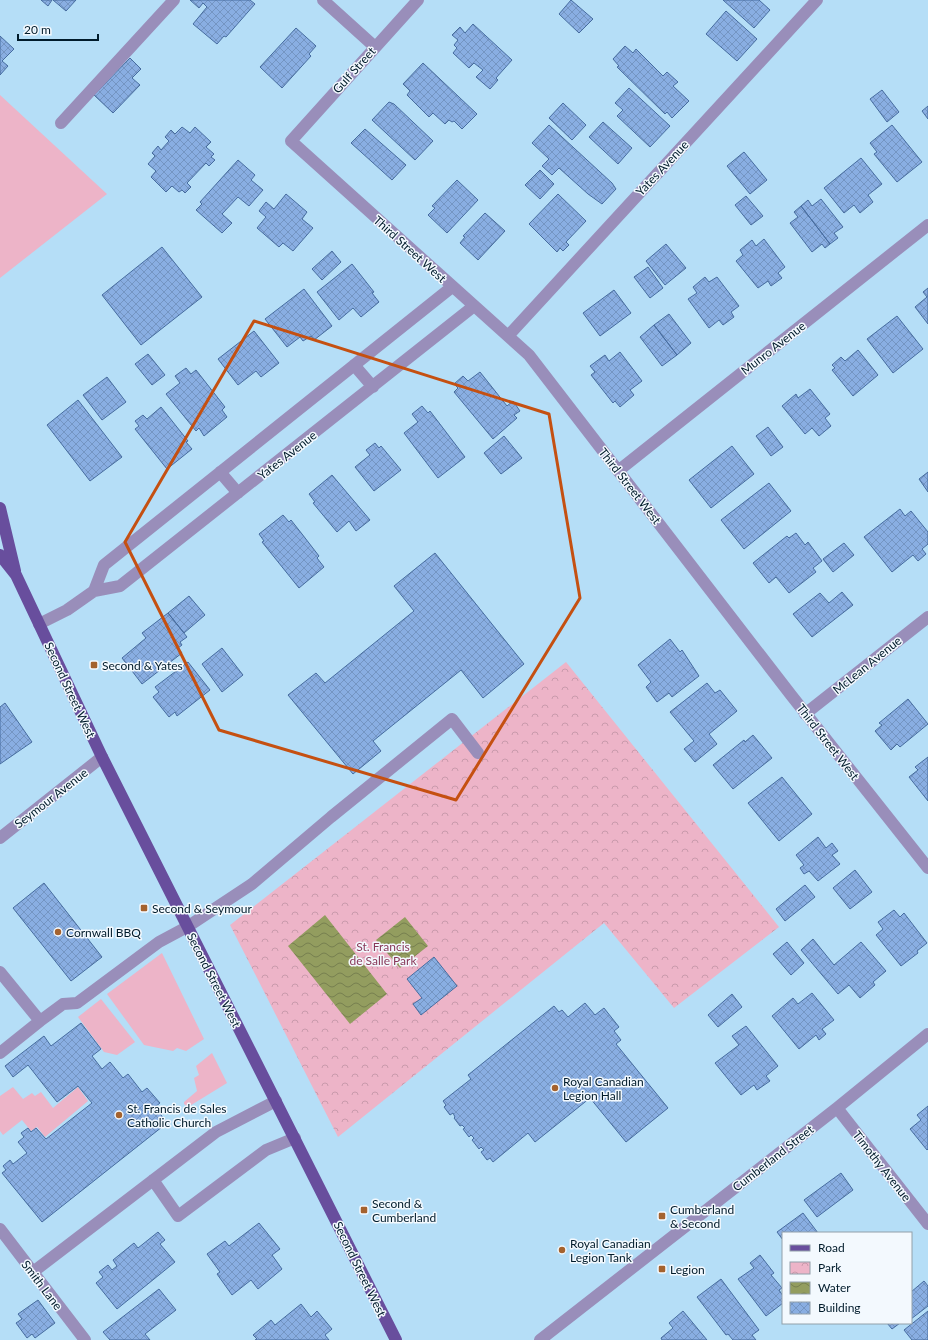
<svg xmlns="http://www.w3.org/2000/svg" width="928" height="1340" font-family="Lato,sans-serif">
<defs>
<pattern id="park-crowns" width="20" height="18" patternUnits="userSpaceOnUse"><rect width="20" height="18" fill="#edb4c8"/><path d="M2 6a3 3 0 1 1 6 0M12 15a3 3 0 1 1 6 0" fill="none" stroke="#c99aac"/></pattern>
<pattern id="water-waves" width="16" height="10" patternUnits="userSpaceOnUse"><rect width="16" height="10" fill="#939d5f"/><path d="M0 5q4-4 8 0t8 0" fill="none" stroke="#767f4f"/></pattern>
<pattern id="building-cross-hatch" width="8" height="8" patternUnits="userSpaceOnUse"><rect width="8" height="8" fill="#89aee2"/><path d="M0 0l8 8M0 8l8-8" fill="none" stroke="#7495c2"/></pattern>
</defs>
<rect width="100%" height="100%" fill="#b5def7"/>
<path fill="#edb4c8" d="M0,95L107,194L0,278Z
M162,953L204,1039L186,1051L177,1048L173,1051L144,1045L107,994Z
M101,999L135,1042L117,1055L104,1052L78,1017Z
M212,1053L227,1083L188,1107L184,1104V1102L197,1091L194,1078L199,1075L196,1066Z
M13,1087L23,1099L32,1093L35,1096L41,1092L53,1108L78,1087L88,1101L45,1137L37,1127L31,1131L22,1120L3,1135L0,1131V1096Z"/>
<path fill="url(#park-crowns)" d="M566,662L779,927L674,1008L604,923L338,1137L230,925Z"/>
<path fill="url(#water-waves)" d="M325,915L387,994L350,1024L288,946Z
M405,917L428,946L400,968L376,940Z"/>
<path fill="url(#building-cross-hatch)" stroke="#466c9f" d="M41,0H52L48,6Z
M53,0H76L66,11Z
M190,0H250L255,4L226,37L224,36L217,44L193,24L207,7L203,3L199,8Z
M571,0L593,19L579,33L559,14Z
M723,0H759L770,10L754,28Z
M726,11L757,39L737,61L706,34Z
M473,24L512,60L496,78L498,80L490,89L476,77L483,70L474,63L469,68L453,53L457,48L454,45L458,40L452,35L460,27L465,33Z
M296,28L316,46L309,54L311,56L282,88L260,67Z
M0,36L14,49L2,61L8,66L0,75Z
M625,46L633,53L636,49L663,76L667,72L678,82L673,86L689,101L672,118L667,112L665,114L617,67L619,66L613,59Z
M130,58L141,69L132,78L140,85L113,113L94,95Z
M423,63L477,114L462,129L454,121L452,122L449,120L445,124L433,113L429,117L407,95L410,91L403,84Z
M629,88L670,126L650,147L617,116L623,110L615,103Z
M882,90L899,112L887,122L870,99Z
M389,102L394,104L433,141L415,160L372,120Z
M563,103L586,125L572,140L549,118Z
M928,106V119L922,111Z
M603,122L632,148L618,164L589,137Z
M549,125L612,183L616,189L602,204L588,194L559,168L552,175L542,166L549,159L532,143Z
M892,125L922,162L897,182L874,154L877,152L870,143Z
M182,127L190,133L195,127L211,142L206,147L214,154L211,157L215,160L209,166L206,163L187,183L191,187L185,193L182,190L179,192L172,186L166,192L151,177L156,171L148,164L155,156L152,153L158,146L161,150L169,141L165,137L171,130L175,134Z
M365,129L406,165L392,180L351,143Z
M744,152L767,180L750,194L727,166Z
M861,158L882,184L868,195L873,202L860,213L854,205L844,213L824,188Z
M238,160L255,175L251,180L263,190L249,206L238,197L222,214L232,223L222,233L196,210L202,204L200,202Z
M540,170L554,184L540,199L525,185Z
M457,180L478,200L447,233L428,215L435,208L432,206Z
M286,194L307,212L302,219L313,228L293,251L283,243L279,247L257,228L266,217L259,211L266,202L274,209Z
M558,194L586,221L566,242L569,245L563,251L560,248L557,252L529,224Z
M746,196L763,216L751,225L735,205Z
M821,199L843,227L834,233L838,238L830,244L801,206L808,200L812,206Z
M801,206L830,244L825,248L822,244L812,252L790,223L798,217L794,212Z
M485,213L505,231L478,260L460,243L465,237L463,236Z
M764,239L785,267L778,273L782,278L771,286L768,281L758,288L736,261L743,255L740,250L752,240L756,246Z
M666,244L686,268L665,285L646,261Z
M162,247L202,297L141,345L102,295Z
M332,251L341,262L322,280L312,269Z
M352,264L374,292L372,293L379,302L361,317L353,308L339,320L317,292Z
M648,267L663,288L650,298L634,277Z
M705,277L709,282L717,277L739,306L731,312L734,317L723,325L719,320L709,328L688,299L697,293L693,287Z
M928,288V324L915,307L927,297L923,292Z
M304,289L332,326L314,340L311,336L303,341L300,337L287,347L265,319Z
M614,290L631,313L600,336L583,313Z
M669,314L691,343L677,355L654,325Z
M897,316L923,349L893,373L867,339Z
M654,325L677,355L662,366L640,337Z
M254,331L279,363L261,377L256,371L238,385L218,359Z
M858,350L878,375L853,396L832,370L835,368L832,365L841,357L845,361Z
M620,352L642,381L630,390L634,395L620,407L615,401L613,403L591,375L595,372L590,366L605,355L609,361Z
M148,354L165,375L152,385L135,364Z
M186,368L191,374L196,370L225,407L222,410L227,417L204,436L199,428L196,431L166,394L180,383L175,376Z
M480,372L507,406L513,401L520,411L514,415L517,418L493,439L454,392L458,388L454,384L463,376L468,381Z
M107,377L126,402L102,420L83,395Z
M810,389L830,414L825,418L831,426L819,436L812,428L805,434L782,406L796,394L798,398Z
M78,400L122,457L90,481L47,425Z
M422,406L428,413L430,411L465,457L438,478L404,433L418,422L412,414Z
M161,407L188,441L186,442L192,449L167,469L135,429L139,426L135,421L143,415L147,419Z
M768,427L783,447L771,456L756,436Z
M504,436L522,458L501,474L484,453Z
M375,443L379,448L381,446L401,470L374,491L355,467L370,455L366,450Z
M732,446L754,474L711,508L689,480Z
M928,472V492L919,479Z
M332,475L370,520L356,531L349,521L337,532L313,503L315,502L309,494Z
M769,483L791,511L744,549L721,520Z
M900,509L905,516L911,511L928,532V544L922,549L926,554L918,561L913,555L892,572L864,537Z
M283,515L289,522L291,520L302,534L319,556L317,558L324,567L299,588L262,542L264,541L259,534Z
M796,533L805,545L808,542L822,561L813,568L816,572L789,593L776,577L769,583L753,563L787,536L789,538Z
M844,543L854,555L833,572L823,559Z
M435,553L524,664L483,698L461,670L373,741L381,751L353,774L288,695L316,673L325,683L414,611L394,586Z
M842,592L853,605L812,637L793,614L820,593L829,603Z
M189,596L205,615L184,633L168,613Z
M168,613L187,637L180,642L182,645L178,648L182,653L142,684L122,658L146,638L142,633Z
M670,639L680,652L682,650L699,676L672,697L669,693L657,702L646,687L651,682L638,665Z
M222,648L243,675L222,692L202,664Z
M188,662L210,690L177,716L175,712L169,717L153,697L159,692L155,687Z
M707,683L715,693L720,690L737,711L709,734L717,744L695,762L684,749L694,741L670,712Z
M908,699L928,724L900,747L897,744L891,750L875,731L882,725L879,723Z
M5,703L32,742L0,764V707Z
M753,735L772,758L733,789L713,765L744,740L745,742Z
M928,757V801L909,777L918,770L915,767Z
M782,777L812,814L779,841L748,803Z
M818,837L826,848L832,843L838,851L832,855L840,864L818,881L809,871L804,874L800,868L804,865L796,855Z
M855,870L872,892L850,909L833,888Z
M44,883L102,957L71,981L13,908Z
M805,885L815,897L785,921L776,909Z
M894,910L900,917L904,913L927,943L917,951L918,953L901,966L876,935L883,929L878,922Z
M813,939L834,965L861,942L886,971L873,982L875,985L860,998L849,985L838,994L801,950Z
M787,942L804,963L791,975L773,954Z
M434,957L457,986L421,1015L413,1004L422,998L407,979Z
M812,993L834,1020L822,1029L826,1034L819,1040L816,1035L799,1049L772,1016L793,998L798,1004Z
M732,994L742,1007L718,1027L708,1015Z
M585,1003L595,1015L604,1008L619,1027L614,1031L621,1040L616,1044L668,1108L626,1142L590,1098L535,1142L528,1133L493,1162L490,1158L487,1160L481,1152L484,1150L481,1147L479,1149L472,1140L474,1138L471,1135L469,1137L463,1129L465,1128L462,1125L460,1126L454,1118L455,1117L453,1113L450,1115L444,1107L446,1105L443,1101L471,1079L468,1075L554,1006L559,1012L562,1010L568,1017Z
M81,1023L101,1049L92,1056L102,1069L110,1062L123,1078L128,1074L142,1092L147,1088L160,1103L155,1107L167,1123L42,1222L2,1173L6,1170L3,1166L10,1160L13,1164L27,1153L18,1142L24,1137L21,1133L28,1128L31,1132L36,1128L46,1139L92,1103L78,1086L57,1102L28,1065L13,1077L5,1066L44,1036L51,1046Z
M746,1026L778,1066L766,1076L770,1081L757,1090L754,1085L741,1095L715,1063L739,1045L732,1036Z
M928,1106V1149L927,1150L910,1129L921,1120L917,1115Z
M841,1173L853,1190L817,1217L804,1200Z
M803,1213L818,1233H783V1240L777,1232Z
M259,1223L280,1249L272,1255L282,1269L258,1289L251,1280L232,1295L217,1274L220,1272L207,1254L225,1241L229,1246Z
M158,1232L165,1240L160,1244L175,1262L117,1309L96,1283L103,1277L99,1272L108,1265L112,1270L117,1266L113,1260L134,1243L138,1248Z
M760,1255L774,1273L771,1275L782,1288L779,1290L783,1296V1303L766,1316L738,1279L754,1268L750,1263Z
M721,1279L759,1330L752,1335L756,1340H733L728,1334L726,1335L697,1297Z
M924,1281L928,1286V1306L911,1319V1292Z
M159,1289L176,1310L145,1334L150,1340H110L103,1332Z
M38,1300L55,1323L35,1338L32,1334L27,1338L16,1323L22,1319L18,1314Z
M301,1304L311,1317L317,1311L332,1329L325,1335L329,1340H255L257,1339L253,1335L271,1320L275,1325Z
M683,1311L707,1340H662L661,1338L673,1328L669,1323Z
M928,1311V1340H912L904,1330Z
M887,1323H900L892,1329Z"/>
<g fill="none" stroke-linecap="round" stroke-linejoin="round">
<path stroke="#998eba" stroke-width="12" d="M323,0L375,47
M418,0L291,141L529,355L791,695L928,868
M61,123L174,0
M508,336L817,0
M354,365L373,387
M618,471L928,225
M220,472L238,493
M94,591L104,565L452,287
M39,624L67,610L94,591L120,586L474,306
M805,714L928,617
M0,838L102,757
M0,972L40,1021L0,1053
M40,1021L63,1004L77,1003L159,942L187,927L252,884L331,817L452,719L478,753
M837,1108L928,1224
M153,1180L178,1216L266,1150L295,1138
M0,1229L85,1340
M33,1272L216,1132L276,1101
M540,1340L837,1108L928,1034"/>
<path stroke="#684e9d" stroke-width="12" d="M0,508L15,571
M0,555L16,575L102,757L396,1340"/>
</g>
<path fill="none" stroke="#c55011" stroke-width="3" stroke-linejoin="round" d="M254,321L549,414L580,598L456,800L219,730L125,542Z"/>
<g fill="#a4622e" stroke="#f3f9fe" stroke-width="1.5">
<rect x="90" y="661" width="8" height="8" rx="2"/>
<rect x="140" y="904" width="8" height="8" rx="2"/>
<circle cx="58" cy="932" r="4"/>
<circle cx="555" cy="1088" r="4"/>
<circle cx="119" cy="1115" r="4"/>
<rect x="360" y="1206" width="8" height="8" rx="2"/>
<rect x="658" y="1212" width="8" height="8" rx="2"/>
<circle cx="562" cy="1250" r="4"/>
<rect x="658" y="1265" width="8" height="8" rx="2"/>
</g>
<g text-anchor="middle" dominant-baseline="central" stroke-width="3" stroke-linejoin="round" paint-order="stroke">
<g font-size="12" fill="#001b2b" stroke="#f3f9fe">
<text transform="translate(354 70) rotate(-48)">Gulf Street</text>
<text transform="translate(662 168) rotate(-47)">Yates Avenue</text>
<text transform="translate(410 249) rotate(42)">Third Street West</text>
<text transform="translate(773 348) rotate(-38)">Munro Avenue</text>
<text transform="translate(287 455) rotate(-38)">Yates Avenue</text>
<text transform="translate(630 486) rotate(52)">Third Street West</text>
<text transform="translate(867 665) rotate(-39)">McLean Avenue</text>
<text transform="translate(70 690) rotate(65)">Second Street West</text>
<text transform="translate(828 742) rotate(52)">Third Street West</text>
<text transform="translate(51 798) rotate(-38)">Seymour Avenue</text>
<text transform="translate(214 980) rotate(63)">Second Street West</text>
<text transform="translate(773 1158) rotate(-38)">Cumberland Street</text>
<text transform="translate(882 1166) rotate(52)">Timothy Avenue</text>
<text transform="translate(360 1269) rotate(64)">Second Street West</text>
<text transform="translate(42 1285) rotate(53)">Smith Lane</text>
</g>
<g font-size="12" fill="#001b2b" stroke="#f3f9fe" text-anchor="start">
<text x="102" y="665">Second &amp; Yates</text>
<text x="152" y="908">Second &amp; Seymour</text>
<text x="66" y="932">Cornwall BBQ</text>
<text x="563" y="1081">Royal Canadian<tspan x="563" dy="14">Legion Hall</tspan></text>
<text x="127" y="1108">St. Francis de Sales<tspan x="127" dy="14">Catholic Church</tspan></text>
<text x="372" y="1203">Second &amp;<tspan x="372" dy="14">Cumberland</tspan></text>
<text x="670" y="1209">Cumberland<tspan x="670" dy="14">&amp; Second</tspan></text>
<text x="570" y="1243">Royal Canadian<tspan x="570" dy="14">Legion Tank</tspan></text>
<text x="670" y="1269">Legion</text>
</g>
<g font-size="12" fill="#883859" stroke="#f3f9fe">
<text x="383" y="946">St. Francis<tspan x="383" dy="14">de Salle Park</tspan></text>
</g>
</g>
<rect x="782" y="1232" width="130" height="92" fill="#f3f9fe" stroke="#92a0aa"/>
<rect x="790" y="1245" width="20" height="6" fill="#684e9d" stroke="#92a0aa"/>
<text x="818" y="1252" font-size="12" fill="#001b2b">Road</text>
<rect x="790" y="1262" width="20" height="12" fill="url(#park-crowns)" stroke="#92a0aa"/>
<text x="818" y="1272" font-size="12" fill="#001b2b">Park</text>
<rect x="790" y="1282" width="20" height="12" fill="url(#water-waves)" stroke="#92a0aa"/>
<text x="818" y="1292" font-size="12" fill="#001b2b">Water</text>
<rect x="790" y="1302" width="20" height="12" fill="url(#building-cross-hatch)" stroke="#92a0aa"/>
<text x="818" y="1312" font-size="12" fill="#001b2b">Building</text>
<path d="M18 34v6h80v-6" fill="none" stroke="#001b2b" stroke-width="2"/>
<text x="24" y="34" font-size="12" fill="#001b2b" stroke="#f3f9fe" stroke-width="3" paint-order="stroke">20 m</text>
</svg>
